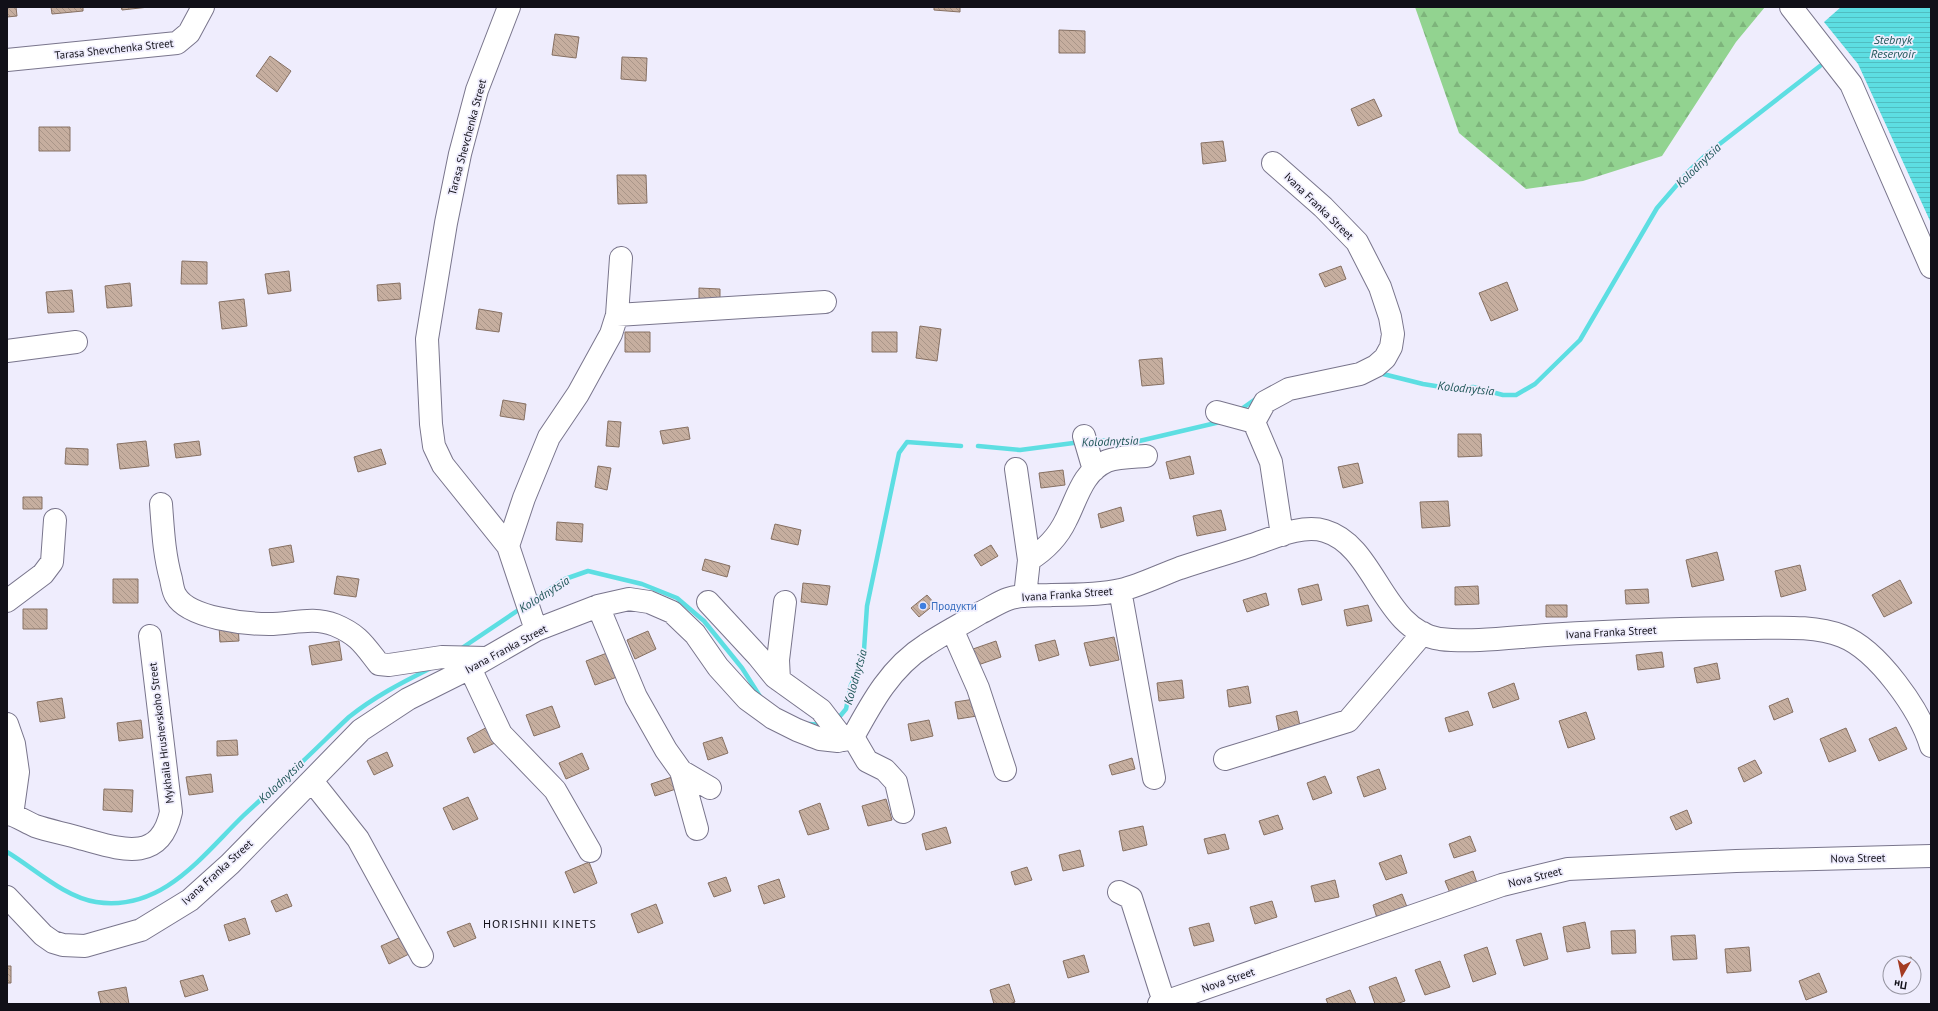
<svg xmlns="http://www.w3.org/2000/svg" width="1938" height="1011" font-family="'PT Sans',sans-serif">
<defs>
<pattern id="forest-firs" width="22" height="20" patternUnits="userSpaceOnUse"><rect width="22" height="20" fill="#92d390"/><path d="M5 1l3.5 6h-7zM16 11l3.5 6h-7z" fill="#7db47b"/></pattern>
<pattern id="water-rules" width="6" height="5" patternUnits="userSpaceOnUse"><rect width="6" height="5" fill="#5ddee2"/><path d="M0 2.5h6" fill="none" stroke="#50bdc1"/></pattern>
<pattern id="building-back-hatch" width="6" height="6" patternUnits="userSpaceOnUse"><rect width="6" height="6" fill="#c6ae9f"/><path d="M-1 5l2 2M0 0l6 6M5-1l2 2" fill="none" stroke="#a99588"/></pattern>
</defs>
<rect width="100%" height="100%" fill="#efedfd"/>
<path fill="url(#forest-firs)" d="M1415,7H1765L1736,42L1662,156L1583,181L1526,189L1459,133Z"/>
<path fill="url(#water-rules)" d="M1841,7H1931V223L1858,64L1824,22Z"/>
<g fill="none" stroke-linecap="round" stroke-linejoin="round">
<path stroke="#5ddee2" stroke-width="4.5" d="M1379,373L1423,384L1454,389L1473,387L1503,395H1516L1535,384L1580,340L1657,208L1688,172L1708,153L1820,66
M1240,410L1257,398
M1092,440L1135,442L1220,422
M978,446L1020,450L1081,442
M532,601L565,579L588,571L642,584L677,598L704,621L742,668L761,698
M459,650L523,607
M836,721L846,709L851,685L859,669L864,650L867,606L899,453L907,442L961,446
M809,724L825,725
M7,852C34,868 64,897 96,902C162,912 201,857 243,816C262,798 282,781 301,763C317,748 333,732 349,717C374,697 401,683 429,669"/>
</g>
<path fill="url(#building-back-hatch)" stroke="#867062" d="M7,7H16L17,16L7,17Z
M51,7H83V11L52,14Z
M121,7H149L122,10Z
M934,7H960V12L934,10Z
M1059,30L1085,31V53H1059Z
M555,34L579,37L576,58L552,55Z
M270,56L291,71L277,92L256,76Z
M622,57L647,58L646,81L621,79Z
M1374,99L1382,116L1358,126L1351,109Z
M39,127H70V151H39Z
M1223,141L1226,161L1203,164L1201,143Z
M617,175H646L647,203L618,204Z
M182,261L207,262V284H181Z
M1341,266L1346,279L1325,287L1319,274Z
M289,271L291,291L268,294L265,274Z
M1507,282L1518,310L1491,321L1479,293Z
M130,283L132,306L107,308L105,286Z
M400,283L401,299L378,301L377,285Z
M699,288L720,289V300H699Z
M72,290L74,312L48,313L46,292Z
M244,299L247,326L222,329L219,302Z
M479,309L502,313L499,332L476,329Z
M920,326L941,329L937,361L916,358Z
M625,332H650V352H625Z
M872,332H897V352H872Z
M1162,358L1164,384L1142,386L1139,360Z
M503,400L526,404L524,420L500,416Z
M608,421L621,422L619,447L606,446Z
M688,427L690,439L663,444L660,431Z
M1458,434H1481L1482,456L1458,457Z
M146,441L149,466L120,469L117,444Z
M199,441L201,455L176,458L174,444Z
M66,448L88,449V465L65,464Z
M381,449L386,464L358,472L354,457Z
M1190,456L1194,474L1170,479L1166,462Z
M1358,463L1363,483L1343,488L1338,467Z
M598,466L611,468L607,490L595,487Z
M1063,470L1065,485L1041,488L1039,473Z
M23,497H42V509H23Z
M1448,501L1450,526L1422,528L1420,502Z
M1121,507L1124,521L1101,528L1098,514Z
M1221,510L1226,530L1197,536L1193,516Z
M557,522L583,524L582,542L556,540Z
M775,524L801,530L798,545L771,539Z
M291,545L294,562L272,566L269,549Z
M991,545L998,556L981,566L974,555Z
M1717,552L1724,580L1692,587L1686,560Z
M705,559L730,566L727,577L702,570Z
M1800,565L1806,590L1781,597L1775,571Z
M337,576L359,579L356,597L334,594Z
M113,579H138V603H113Z
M1900,580L1912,603L1884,617L1872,595Z
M803,583L830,586L827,605L801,602Z
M1318,584L1322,600L1302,605L1298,589Z
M1478,586L1479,604L1455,605V587Z
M1648,589L1649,603L1626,604L1625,590Z
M1266,593L1269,605L1247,612L1243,600Z
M927,595L935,604L919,617L911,608Z
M1368,605L1372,621L1347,626L1344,610Z
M1546,605H1567V617H1546Z
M23,609H47V629H23Z
M238,625L239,641L220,642L219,626Z
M648,631L656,649L635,659L627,640Z
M1114,637L1119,660L1090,666L1084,643Z
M1055,640L1059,655L1039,661L1035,645Z
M339,641L342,660L312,665L309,646Z
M996,641L1001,657L978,665L973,649Z
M1662,652L1664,667L1638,670L1636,655Z
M607,653L617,677L595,685L586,661Z
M1717,663L1720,679L1697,683L1694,668Z
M1182,680L1184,698L1159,701L1157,683Z
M1514,683L1519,699L1493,708L1488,693Z
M1248,686L1251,703L1229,707L1227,690Z
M62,698L65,718L40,722L37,702Z
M1788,698L1793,712L1774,720L1769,706Z
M975,699L977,716L958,719L955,702Z
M552,706L560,727L534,736L526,715Z
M1297,711L1300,726L1279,731L1276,716Z
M1468,711L1473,725L1449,732L1445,718Z
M1586,712L1595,739L1568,748L1559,721Z
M141,720L143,738L119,741L117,723Z
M929,720L933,736L911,741L908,724Z
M491,725L499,741L474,753L467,738Z
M1896,727L1907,749L1879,761L1869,739Z
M1846,728L1856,751L1829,762L1820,739Z
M722,737L728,753L708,760L703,743Z
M237,740L238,755L217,756V741Z
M387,752L393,766L374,775L367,761Z
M582,753L589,769L566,779L559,763Z
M1132,758L1135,769L1112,775L1109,765Z
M1755,760L1762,773L1744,782L1738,768Z
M1379,769L1386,789L1364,797L1357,777Z
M211,774L213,792L189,795L186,777Z
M1325,776L1332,793L1313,800L1307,783Z
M672,777L676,789L655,796L651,784Z
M104,789L133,790L132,812L103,810Z
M468,797L478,819L453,830L443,808Z
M886,799L892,820L868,826L862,806Z
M820,803L829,829L808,835L799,811Z
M1687,810L1692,823L1676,830L1670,817Z
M1278,815L1283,829L1264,835L1259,821Z
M1143,826L1147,845L1123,851L1119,831Z
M946,827L951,843L926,850L922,834Z
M1225,834L1229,849L1208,854L1204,839Z
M1470,836L1476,851L1454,858L1449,844Z
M1080,850L1084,866L1063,871L1059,855Z
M1401,855L1407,873L1386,880L1379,863Z
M589,862L597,883L574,893L565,872Z
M1027,867L1032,880L1015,885L1011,872Z
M1473,871L1477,883L1450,893L1445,881Z
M726,877L731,891L714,897L708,883Z
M779,879L785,897L764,904L758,886Z
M1335,880L1339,897L1315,902L1311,886Z
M287,894L292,906L276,912L271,901Z
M1402,894L1407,907L1377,918L1373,905Z
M1272,901L1277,917L1255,924L1250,907Z
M656,904L663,923L638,933L631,914Z
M245,918L250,934L229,941L224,925Z
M1585,922L1590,948L1567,952L1563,927Z
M470,923L476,938L454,947L447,932Z
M1209,923L1214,941L1194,946L1189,928Z
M1635,930L1636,953L1612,954L1611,931Z
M1541,933L1548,959L1524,966L1516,940Z
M1695,935L1697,959L1673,960L1671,936Z
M401,937L409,954L389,964L381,946Z
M1487,947L1496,974L1473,982L1464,955Z
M1749,947L1751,971L1727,973L1725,949Z
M1084,955L1089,972L1068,978L1063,961Z
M1911,957L1913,963H1890V968L1889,962Z
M1440,961L1450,987L1425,995L1415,970Z
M7,966H11V983H7Z
M1914,970L1917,982H1914Z
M1819,973L1827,992L1806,1000L1799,981Z
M203,975L208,990L185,997L180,981Z
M1396,977L1405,1001L1396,1004H1375L1369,987Z
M1009,984L1015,1002L1009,1004H994L990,990Z
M126,987L129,1004H101L98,992Z
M1350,990L1356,1004H1328L1326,999Z"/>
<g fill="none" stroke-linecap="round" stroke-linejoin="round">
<defs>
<path id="minor" d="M509,7L477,90L460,154L446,223L427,339L431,424L434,446L443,465L508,546L536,630
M1791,7L1851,84L1931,267
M7,60L177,43L189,33L203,7
M1273,163L1323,207L1357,242L1380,287L1390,317L1393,334L1391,347L1385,358L1376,366L1360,374L1289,389L1265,402L1254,422L1271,462L1282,535
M617,315L825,302
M7,351L76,342
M1217,412L1254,422
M1084,436L1094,470
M1016,469L1029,560
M161,504C163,530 164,554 171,579C172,584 173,592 176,596C189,618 245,624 269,624C292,624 313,616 335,625C359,635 364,645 379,664L389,665L442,657L486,658
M508,546L524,498L549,437L578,394L611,334L617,315L621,258
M1120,590L1154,778
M1025,596L1029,560C1045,550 1058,537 1066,520C1077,499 1082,472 1107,461C1118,457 1134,457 1146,456
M7,601L43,574L52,562L55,520
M708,602L758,656L775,677L821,710L844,740
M598,606L636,697L666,750L681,771L697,829
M952,629L978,688L1005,770
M470,668L501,734L555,790L590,851
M779,680L778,660L785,602
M7,724L14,744L18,772L12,815
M853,737L867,761L885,770L896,782L903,812
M1225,759L1348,721L1423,633
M681,771L710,788
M312,781L358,839L422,956
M7,813C17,816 26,822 35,826C50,831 67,834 83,839C120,849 160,864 171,812L150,636
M1119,892L1131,898L1164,1002
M7,897L43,935L53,942L63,945L85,946L141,930L190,900L230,864L361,730L408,699L470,668L536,630L598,606L629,599L649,602L672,612L695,634L718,667L747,699L773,718L797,730L820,739L838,741L853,737C872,702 891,667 926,645C944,633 962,624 980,613C989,609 999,602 1008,599C1022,594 1038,596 1052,595C1073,595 1101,595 1121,590C1141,585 1161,575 1180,568C1204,560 1228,553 1252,545C1273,538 1302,524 1325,531C1376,546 1382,630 1440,639C1472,643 1515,637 1547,635C1614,631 1681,628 1748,628C1778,628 1814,625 1842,636C1878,650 1920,710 1931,746
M1159,1004L1502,885L1568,869L1736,861L1931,856"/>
</defs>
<use href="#minor" stroke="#79758c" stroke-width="24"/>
<use href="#minor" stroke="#fff" stroke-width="22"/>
</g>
<circle fill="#3f7fe0" stroke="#efedfd" stroke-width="1.5" cx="923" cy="606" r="4"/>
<g text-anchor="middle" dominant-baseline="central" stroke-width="3.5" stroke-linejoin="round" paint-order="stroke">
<g font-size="11" fill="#111018" stroke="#efedfd">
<text transform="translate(114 49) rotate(-6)">Tarasa Shevchenka Street</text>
<text transform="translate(467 137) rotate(-75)">Tarasa Shevchenka Street</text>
<text transform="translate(1319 206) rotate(44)">Ivana Franka Street</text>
<text transform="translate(1067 594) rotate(-4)">Ivana Franka Street</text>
<text transform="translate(1611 632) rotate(-3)">Ivana Franka Street</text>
<text transform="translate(506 649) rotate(-28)">Ivana Franka Street</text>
<text transform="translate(161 733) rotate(-97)">Mykhaila Hrushevskoho Street</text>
<text transform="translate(1858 858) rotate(-1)">Nova Street</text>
<text transform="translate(217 872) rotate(-42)">Ivana Franka Street</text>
<text transform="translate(1535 877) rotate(-14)">Nova Street</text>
<text transform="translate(1228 980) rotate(-19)">Nova Street</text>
</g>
<g font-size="11" fill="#366cbe" stroke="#efedfd" text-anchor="start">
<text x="931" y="606">Продукти</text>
</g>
<g font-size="12" font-style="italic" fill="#1e5557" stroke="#efedfd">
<text x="1893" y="39">Stebnyk<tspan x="1893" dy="14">Reservoir</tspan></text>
<text transform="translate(1698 165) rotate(-44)">Kolodnytsia</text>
<text transform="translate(1466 388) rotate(6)">Kolodnytsia</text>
<text transform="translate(1110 441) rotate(-2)">Kolodnytsia</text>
<text transform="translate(544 594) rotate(-32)">Kolodnytsia</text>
<text transform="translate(855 677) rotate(-74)">Kolodnytsia</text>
<text transform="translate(281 781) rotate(-43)">Kolodnytsia</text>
</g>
<g font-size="12" letter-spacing="1" fill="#111018" stroke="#efedfd">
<text x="540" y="923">HORISHNII KINETS</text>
</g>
</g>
<rect width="1938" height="1011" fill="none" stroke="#111018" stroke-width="16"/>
<g transform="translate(1902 975) rotate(189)"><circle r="19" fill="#efedfd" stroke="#9695a1"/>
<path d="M0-3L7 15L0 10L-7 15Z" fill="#a43b22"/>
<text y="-6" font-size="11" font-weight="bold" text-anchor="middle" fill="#111018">Пн</text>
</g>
</svg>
